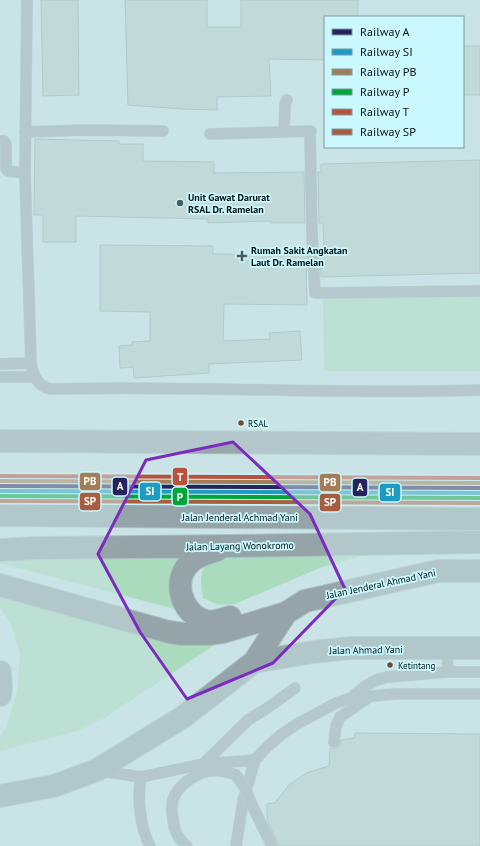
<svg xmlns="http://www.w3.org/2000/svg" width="480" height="846" font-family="'PT Sans',sans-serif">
<rect width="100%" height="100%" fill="#cae3e6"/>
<path fill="#aadbbd" d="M323,297H480V371H324Z
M187,546L174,564L170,581L178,597L190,613L0,563V553Z
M216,551L377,552L322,567L235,604L218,605L203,598C199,573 200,570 216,551Z
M0,588L216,644L106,717L78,731L0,751V737L7,725L17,692L20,654L11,624L0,608Z"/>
<path fill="#b9cccc" stroke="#95a8a7" d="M41,0H78L79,95L43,96Z
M125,0H207V27H241V0H358V17H325V60L269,59L271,96L217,97V110L182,109L128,105Z
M463,46H480V95H463Z
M35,139L119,141V144H143V161L214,162V173L304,172L305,223H271V221L208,223V219L76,216V242H43V215H34Z
M480,160V273L321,277L320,255H324L323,223H319L318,172H321V164Z
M100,245L213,246V254L306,255L307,305L224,304L223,341L270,339L269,333L300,331L302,360L209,364V373L134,378L133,367L120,368L119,346L132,345V342L150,341V312L100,311Z
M355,733L480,734V846H279L267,820V804L275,803L289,785L306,773L329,766L330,748H337L340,746L341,740L354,738Z"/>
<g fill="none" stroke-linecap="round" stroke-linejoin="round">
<defs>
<path id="lane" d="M27,0L25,173L31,363C33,375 38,387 51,389C194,385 337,395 480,390
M25,132L86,130L163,131
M284,132L285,104L287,100
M310,132L312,234L315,293L480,291
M210,134L311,131
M0,141H4L6,144V168L8,171L25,173
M0,364L31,363
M0,377H35
M447,649L448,672
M351,698C362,688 372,680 387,677L448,672H480
M334,742L336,726L340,717L368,698
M203,764L248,720L269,707L295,688
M100,771L141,777L203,764L255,760
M141,777C137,799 140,827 150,846
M251,803L272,846
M187,846C179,840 174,830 173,820C173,816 171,811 172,807C172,786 201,768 221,771C226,771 231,774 236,775
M236,846L243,801L255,760L267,747L282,734L297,724L336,703L351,698L395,694H480"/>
<path id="secondary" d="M0,441L480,444"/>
<path id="highway" d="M0,515L480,519
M0,550L35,548L233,546L480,542
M217,550C208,553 199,555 192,561C171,578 180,614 206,621C213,623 223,619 230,617
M0,585L169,632L183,634H210L223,632L286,613L305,601L438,571H480
M254,662L313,652L350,648H480
M0,672L1,689L0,695
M0,796L54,786L97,770L183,717L254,662L286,613"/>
</defs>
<use href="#lane" stroke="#adc0c2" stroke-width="12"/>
<use href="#secondary" stroke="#adc0c2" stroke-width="24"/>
<use href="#highway" stroke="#adc0c2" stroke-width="24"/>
<use href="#lane" stroke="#9ca7aa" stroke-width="11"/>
<use href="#secondary" stroke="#99a7aa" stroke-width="22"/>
<use href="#highway" stroke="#94a4a9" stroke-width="22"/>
<defs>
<path id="lane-bridge" d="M236,775L245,788L251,803"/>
</defs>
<use href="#lane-bridge" stroke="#adc0c2" stroke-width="12" stroke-linecap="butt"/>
<use href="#lane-bridge" stroke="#9ca7aa" stroke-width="11"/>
<defs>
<path id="rail-1" d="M0,486L480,488"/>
<path id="rail-2" d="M0,491L480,493"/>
<path id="rail-3" d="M0,481L480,483"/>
<path id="rail-4" d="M0,496L480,498"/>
<path id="rail-5" d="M0,476L480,478"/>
<path id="rail-6" d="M0,501L480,503"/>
</defs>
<use href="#rail-1" stroke="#cbf8ff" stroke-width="7"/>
<use href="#rail-2" stroke="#cbf8ff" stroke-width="7"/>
<use href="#rail-3" stroke="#cbf8ff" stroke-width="7"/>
<use href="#rail-4" stroke="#cbf8ff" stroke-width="7"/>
<use href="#rail-5" stroke="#cbf8ff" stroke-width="7"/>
<use href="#rail-6" stroke="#cbf8ff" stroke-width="7"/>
<use href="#rail-1" stroke="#26225e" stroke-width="4"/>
<use href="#rail-2" stroke="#1d9cc3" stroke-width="4"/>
<use href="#rail-3" stroke="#a27d56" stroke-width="4"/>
<use href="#rail-4" stroke="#00a53a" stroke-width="4"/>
<use href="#rail-5" stroke="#ba513d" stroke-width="4"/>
<use href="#rail-6" stroke="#a95d40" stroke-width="4"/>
</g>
<path d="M0 0H480V846H0ZM233,442L310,514L345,589L273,663L187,699L140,632L98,554L146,460Z" fill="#cae3e6" fill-opacity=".55" fill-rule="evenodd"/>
<path fill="none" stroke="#7b2cbf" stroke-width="3" stroke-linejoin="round" d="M233,442L310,514L345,589L273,663L187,699L140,632L98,554L146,460Z"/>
<g fill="#495c5f" stroke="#cbf8ff" stroke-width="1.5">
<circle cx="180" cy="203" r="4"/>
<path d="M240 250h4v4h4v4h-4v4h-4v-4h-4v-4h4z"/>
</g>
<g fill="#7a4b2a" stroke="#cbf8ff" stroke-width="1.5">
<circle cx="241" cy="423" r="3.5"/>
<circle cx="390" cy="665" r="3.5"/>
</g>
<g text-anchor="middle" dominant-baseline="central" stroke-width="3.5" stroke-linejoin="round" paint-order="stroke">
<g font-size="9" fill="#041316" stroke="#cbf8ff" text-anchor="start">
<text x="248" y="423">RSAL</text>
<text x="398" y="665">Ketintang</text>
</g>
<g font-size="10" font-weight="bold" fill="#041316" stroke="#cbf8ff" text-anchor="start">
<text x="188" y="197">Unit Gawat Darurat<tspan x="188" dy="12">RSAL Dr. Ramelan</tspan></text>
<text x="251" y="250">Rumah Sakit Angkatan<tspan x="251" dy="12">Laut Dr. Ramelan</tspan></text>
</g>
<g font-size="10" fill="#041316" stroke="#cbf8ff">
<text x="240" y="517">Jalan Jenderal Achmad Yani</text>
<text transform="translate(240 546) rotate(-1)">Jalan Layang Wonokromo</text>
<text transform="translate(381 584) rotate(-12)">Jalan Jenderal Ahmad Yani</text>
<text transform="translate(366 650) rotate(-1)">Jalan Ahmad Yani</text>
</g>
</g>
<g stroke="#cbf8ff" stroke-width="1.5">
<rect x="172" y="467" width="16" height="19" rx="4" fill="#ba513d"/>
<rect x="79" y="472" width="22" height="19" rx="4" fill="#a27d56"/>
<rect x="319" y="473" width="22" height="19" rx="4" fill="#a27d56"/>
<rect x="112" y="477" width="16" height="19" rx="4" fill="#26225e"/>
<rect x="352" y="478" width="16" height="19" rx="4" fill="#26225e"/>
<rect x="139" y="482" width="22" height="19" rx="4" fill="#1d9cc3"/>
<rect x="379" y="483" width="22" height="19" rx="4" fill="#1d9cc3"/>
<rect x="172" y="487" width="16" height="19" rx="4" fill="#00a53a"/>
<rect x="79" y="492" width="22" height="19" rx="4" fill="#a95d40"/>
<rect x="319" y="493" width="22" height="19" rx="4" fill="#a95d40"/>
</g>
<g font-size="11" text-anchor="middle" font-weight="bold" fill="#fff">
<text x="180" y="481">T</text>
<text x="90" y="485">PB</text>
<text x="330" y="486">PB</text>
<text x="120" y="490">A</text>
<text x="360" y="491">A</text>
<text x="150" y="495">SI</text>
<text x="390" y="496">SI</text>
<text x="180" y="501">P</text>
<text x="90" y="505">SP</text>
<text x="330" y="506">SP</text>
</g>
<rect x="324" y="16" width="140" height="132" fill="#cbf8ff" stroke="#7b9ca2"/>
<rect x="332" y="29" width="20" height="6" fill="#26225e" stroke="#7b9ca2"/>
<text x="360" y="36" font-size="12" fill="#041316">Railway A</text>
<rect x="332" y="49" width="20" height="6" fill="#1d9cc3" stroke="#7b9ca2"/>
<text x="360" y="56" font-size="12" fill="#041316">Railway SI</text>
<rect x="332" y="69" width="20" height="6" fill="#a27d56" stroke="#7b9ca2"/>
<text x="360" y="76" font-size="12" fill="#041316">Railway PB</text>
<rect x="332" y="89" width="20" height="6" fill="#00a53a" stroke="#7b9ca2"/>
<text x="360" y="96" font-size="12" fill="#041316">Railway P</text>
<rect x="332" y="109" width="20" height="6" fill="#ba513d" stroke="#7b9ca2"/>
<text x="360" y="116" font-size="12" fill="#041316">Railway T</text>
<rect x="332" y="129" width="20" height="6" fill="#a95d40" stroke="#7b9ca2"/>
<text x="360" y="136" font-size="12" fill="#041316">Railway SP</text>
</svg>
